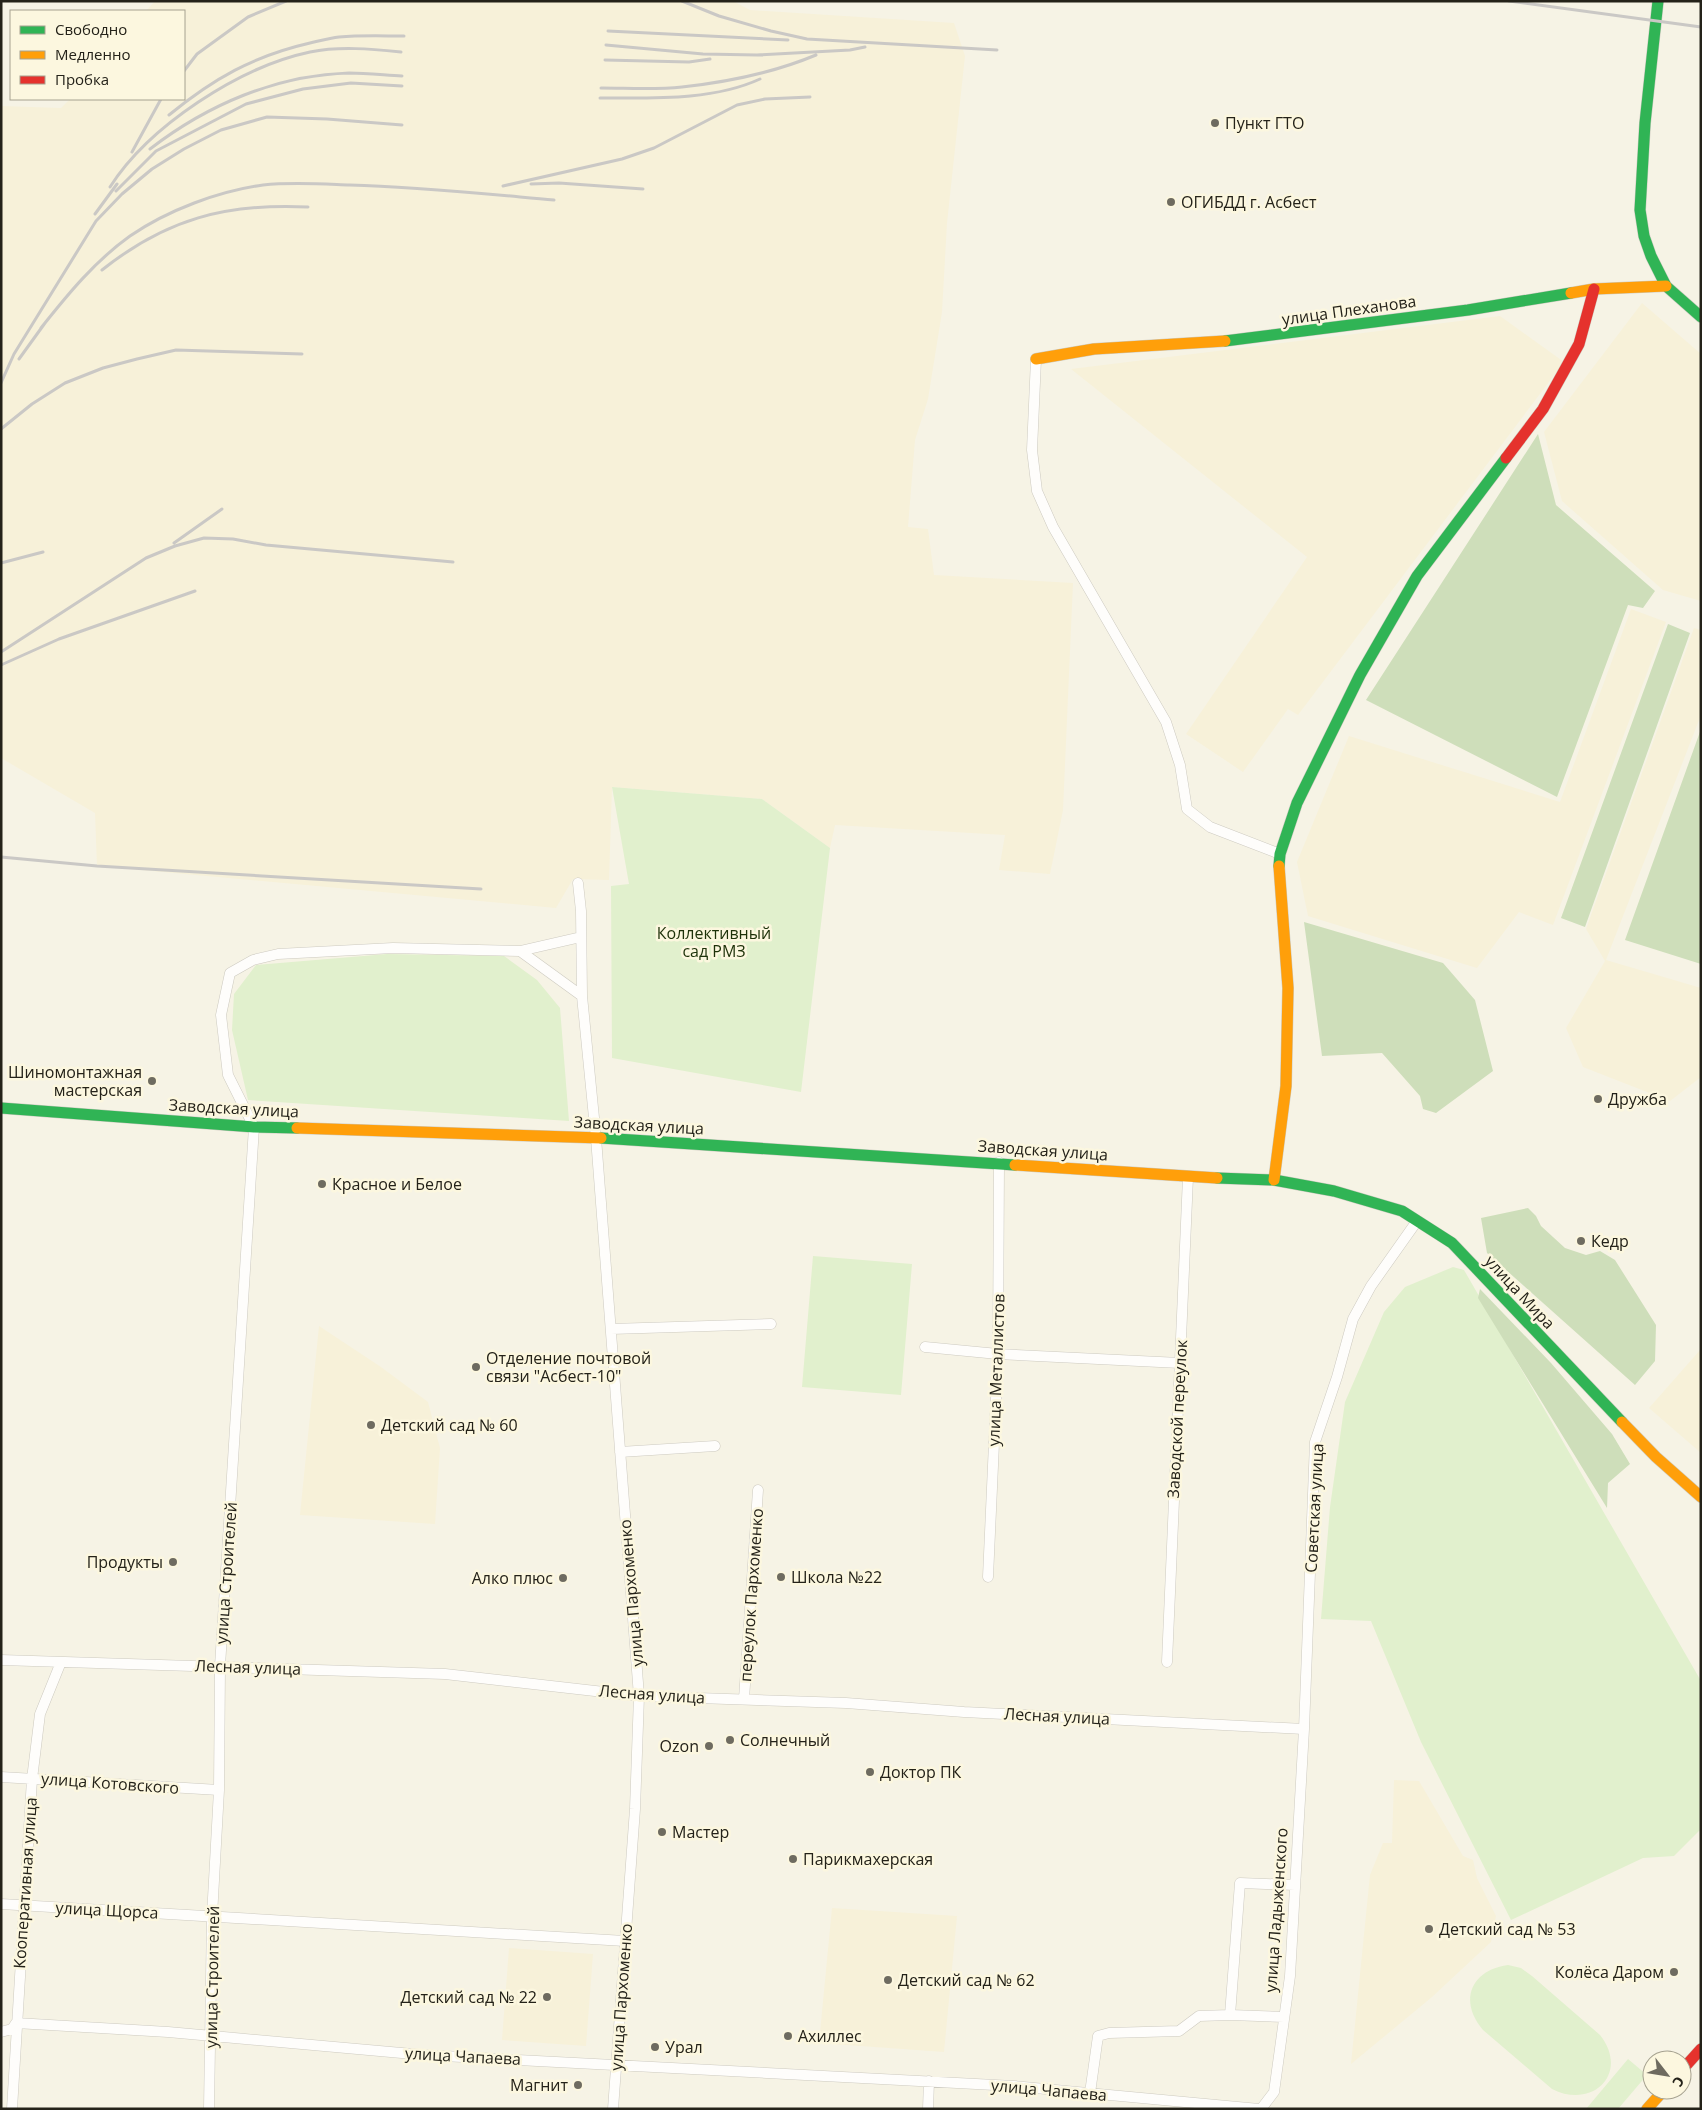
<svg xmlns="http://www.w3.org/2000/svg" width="1702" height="2110" font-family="'Open Sans',sans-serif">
<rect width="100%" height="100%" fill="#f6f3e5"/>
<path fill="#f7f1d9" d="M155,1H733L750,10L954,23L965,56L947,223L942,312L928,399L915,440L908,527L928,529L934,575L1073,583L1063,810L1050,874L999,870L1005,835L835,825L830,848L762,799L612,787L609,880L573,879L556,908L97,866L95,813L1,758V106L61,108L70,99H184V11H146Z
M1642,303L1701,354V601L1663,590L1562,501L1544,432Z
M1500,316L1564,362L1298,715L1288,709L1243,772L1186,734L1307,557L1071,369Z
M1631,609L1666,622L1553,925L1519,912L1477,968L1308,916L1297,862L1349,736L1560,802Z
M1694,628L1701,630V715L1606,960L1701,988V1077L1670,1101L1583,1067L1566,1028L1605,961L1586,929Z
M319,1326L381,1367L428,1402L440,1448L435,1524L300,1515Z
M1701,1349V1453L1649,1408Z
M1394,1780L1419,1781L1463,1856L1473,1860L1477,1878L1496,1916L1491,1942L1432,1997L1351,2064L1370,1875L1383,1843H1392Z
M832,1908L957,1916L944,2052L819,2043Z
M509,1948L593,1954L586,2046L502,2040Z"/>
<path fill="#e1f0cd" d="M612,787L762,799L830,848L801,1092L612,1058L611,886L629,884Z
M387,954L504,956L537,980L560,1008L569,1121L248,1100L232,1030L234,994L256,965Z
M813,1256L912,1264L901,1395L802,1387Z
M1453,1267L1464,1270L1701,1681V1829L1674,1856L1643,1858L1511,1920L1421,1742L1371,1621L1321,1619L1330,1507L1345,1402L1384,1312L1405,1287Z
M1508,1965L1521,1968L1532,1976L1600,2035C1630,2073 1593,2110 1552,2089L1483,2030C1458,2001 1471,1970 1508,1965Z
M1628,2059L1647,2075L1618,2109H1586Z"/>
<path fill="#cedeba" d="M1538,434L1556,505L1655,591L1643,608L1628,605L1557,797L1366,700Z
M1668,624L1690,633L1585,927L1561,918Z
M1701,729V964L1625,940Z
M1304,922L1443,963L1475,1000L1493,1071L1436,1113L1423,1109L1420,1096L1382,1053L1322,1056Z
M1528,1208L1536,1216L1541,1226L1565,1248L1586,1255L1600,1251L1615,1260L1656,1325L1655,1361L1635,1385L1487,1253L1481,1218Z
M1480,1289L1551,1363L1612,1434L1630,1464L1608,1483L1607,1508L1478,1298Z"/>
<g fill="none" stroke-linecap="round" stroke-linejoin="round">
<defs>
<path id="street" d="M1036,359L1032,450L1037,491L1053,527L1166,722L1180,765L1187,809L1210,827L1280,854
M578,883L581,911L582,996L596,1138L639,1696L635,1809L613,2109
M520,951L581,937
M611,1329L771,1324
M925,1347L998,1354L1180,1363
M620,1452L715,1446
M988,1577L998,1354L999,1162
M1,1660L445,1674L639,1696L846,1703L964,1712L1304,1729
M1167,1662L1188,1177
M744,1699L758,1490
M1,1777L219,1790
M1,1904L625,1941
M1284,2017L1230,2015L1240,1883L1295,1885
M1,2032L12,2029L16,2023L168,2032L424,2055L1014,2086L1259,2109
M1090,2093L1098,2036L1109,2033L1179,2031L1199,2016L1230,2015
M12,2109L32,1779L40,1714L61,1662
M209,2109L212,1916L219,1790L220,1666L254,1127L228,1075L221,1015L230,973L253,960L278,954L393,948L520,951L582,996
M928,2109L929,2081
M1261,2109L1274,2092L1290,1976L1304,1729L1315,1442L1337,1377L1353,1319L1371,1286L1417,1221"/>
<path id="fast" d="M1658,1L1645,123L1640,210L1644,236L1651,256L1666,286L1701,317
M1225,341L1468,310L1571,293
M1279,866L1280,854L1297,803L1360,675L1417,576L1506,458
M1,1108L254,1127L297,1128
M601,1138L1015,1165
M1217,1178L1274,1180L1334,1191L1402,1211L1452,1243L1622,1422"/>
<path id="slow" d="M1571,293L1594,289L1666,286
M1036,359L1094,349L1225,341
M297,1128L601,1138
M1015,1165L1217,1178
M1274,1180L1286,1086L1288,988L1279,866
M1622,1422L1656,1457L1701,1497
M1647,2109L1664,2090"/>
<path id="jam" d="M1506,458L1543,409L1579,344L1594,289
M1682,2070L1701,2049"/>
</defs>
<use href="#street" stroke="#cdcac0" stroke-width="11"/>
<use href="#fast" stroke="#cdcac0" stroke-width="12"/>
<use href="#slow" stroke="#cdcac0" stroke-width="12"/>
<use href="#jam" stroke="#cdcac0" stroke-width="12"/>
<use href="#street" stroke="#fefdfb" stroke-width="10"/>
<use href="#fast" stroke="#30b455" stroke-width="11"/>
<use href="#slow" stroke="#ff9f0a" stroke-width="11"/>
<use href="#jam" stroke="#e5322d" stroke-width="11"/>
<path stroke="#cac8c5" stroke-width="3" d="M682,1L719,16L771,31L807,39L997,50
M1509,1L1701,27
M608,31L788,40
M606,45L703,54L757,55L850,50L865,47
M605,60L689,62L710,59
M184,71L197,54L248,17L286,1
M601,88C627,88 655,90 682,87C728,82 773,73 816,55
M600,98C652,98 712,101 760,79
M169,115C213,79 253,56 310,43C319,41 330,38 339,37C361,35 383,36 404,36
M150,149C207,105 276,75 349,73C366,73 384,75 402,76
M132,152L161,99
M531,184L559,183L643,189
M503,186L622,159L654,148L737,105L765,99L810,97
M110,187C149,126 239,67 310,52C340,46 371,49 401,52
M116,191L156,151L246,104L303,89L351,83L402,86
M95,214L117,184
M102,270C166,219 226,203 308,207
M41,328C68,294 95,261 130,236C168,210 219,191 263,185C292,182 322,184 350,185C418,187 486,194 554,200
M19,359L45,323
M1,383L14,354L96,221L122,194L152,169L184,149L221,130L267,117L327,119L402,125
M1,429L32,404L65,383L103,368L137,359L176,350L302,354
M174,543L222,509
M1,563L43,552
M1,652L146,558L175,546L204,538L233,539L266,545L453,562
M1,665L59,639L195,591
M1,857L97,866L481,889"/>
</g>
<g fill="#6e6b60" stroke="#fcf7df" stroke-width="2">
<circle cx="1215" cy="123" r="5"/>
<circle cx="1171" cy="202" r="5"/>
<circle cx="152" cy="1081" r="5"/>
<circle cx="1598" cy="1099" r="5"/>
<circle cx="322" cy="1184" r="5"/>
<circle cx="1581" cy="1241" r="5"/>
<circle cx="476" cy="1367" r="5"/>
<circle cx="371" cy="1425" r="5"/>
<circle cx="173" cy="1562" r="5"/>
<circle cx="781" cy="1577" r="5"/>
<circle cx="563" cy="1578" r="5"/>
<circle cx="730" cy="1740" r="5"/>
<circle cx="709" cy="1746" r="5"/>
<circle cx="870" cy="1772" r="5"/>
<circle cx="662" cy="1832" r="5"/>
<circle cx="793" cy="1859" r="5"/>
<circle cx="1429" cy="1929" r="5"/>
<circle cx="1674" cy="1972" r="5"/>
<circle cx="888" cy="1980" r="5"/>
<circle cx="547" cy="1997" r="5"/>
<circle cx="788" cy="2036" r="5"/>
<circle cx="655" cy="2047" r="5"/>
<circle cx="578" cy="2085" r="5"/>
</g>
<g text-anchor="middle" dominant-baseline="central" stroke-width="5" stroke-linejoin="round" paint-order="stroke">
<g font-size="16" fill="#242219" stroke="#fcf7df" text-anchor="start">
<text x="1225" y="123">Пункт ГТО</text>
<text x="1181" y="202">ОГИБДД г. Асбест</text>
<text x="142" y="1072" text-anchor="end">Шиномонтажная<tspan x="142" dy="18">мастерская</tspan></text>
<text x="1608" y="1099">Дружба</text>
<text x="332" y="1184">Красное и Белое</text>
<text x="1591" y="1241">Кедр</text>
<text x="486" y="1358">Отделение почтовой<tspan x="486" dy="18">связи "Асбест-10"</tspan></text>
<text x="381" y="1425">Детский сад № 60</text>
<text x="163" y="1562" text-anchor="end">Продукты</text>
<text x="791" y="1577">Школа №22</text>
<text x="553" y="1578" text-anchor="end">Алко плюс</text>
<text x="740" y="1740">Солнечный</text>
<text x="699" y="1746" text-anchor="end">Ozon</text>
<text x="880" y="1772">Доктор ПК</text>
<text x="672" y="1832">Мастер</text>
<text x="803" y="1859">Парикмахерская</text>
<text x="1439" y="1929">Детский сад № 53</text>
<text x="1664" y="1972" text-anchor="end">Колёса Даром</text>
<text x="898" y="1980">Детский сад № 62</text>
<text x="537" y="1997" text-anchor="end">Детский сад № 22</text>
<text x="798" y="2036">Ахиллес</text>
<text x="665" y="2047">Урал</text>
<text x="568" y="2085" text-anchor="end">Магнит</text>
</g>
<g font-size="16" fill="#242219" stroke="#fcf7df">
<text transform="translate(1349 310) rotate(-8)">улица Плеханова</text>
<text transform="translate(234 1108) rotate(3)">Заводская улица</text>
<text transform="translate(639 1125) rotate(3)">Заводская улица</text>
<text transform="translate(1043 1150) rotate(4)">Заводская улица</text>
<text transform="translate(1520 1292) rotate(47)">улица Мира</text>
<text transform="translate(996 1370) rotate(-88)">улица Металлистов</text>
<text transform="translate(1177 1419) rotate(-87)">Заводской переулок</text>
<text transform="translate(1314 1508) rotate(-87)">Советская улица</text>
<text transform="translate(226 1573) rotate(-86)">улица Строителей</text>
<text transform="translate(631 1593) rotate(-95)">улица Пархоменко</text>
<text transform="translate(751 1595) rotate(-86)">переулок Пархоменко</text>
<text transform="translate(248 1667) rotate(2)">Лесная улица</text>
<text transform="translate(652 1694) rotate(4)">Лесная улица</text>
<text transform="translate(1057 1716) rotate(3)">Лесная улица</text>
<text transform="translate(110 1783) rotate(4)">улица Котовского</text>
<text transform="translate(25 1883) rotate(-86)">Кооперативная улица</text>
<text transform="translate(107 1910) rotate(3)">улица Щорса</text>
<text transform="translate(1276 1910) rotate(-86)">улица Ладыженского</text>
<text transform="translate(212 1977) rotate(-89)">улица Строителей</text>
<text transform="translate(621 1997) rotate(-86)">улица Пархоменко</text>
<text transform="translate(463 2056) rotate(3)">улица Чапаева</text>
<text transform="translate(1049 2090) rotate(5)">улица Чапаева</text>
</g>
<g font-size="16" fill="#1d3109" stroke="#fcf7df">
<text x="714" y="933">Коллективный<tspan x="714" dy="18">сад РМЗ</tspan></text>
</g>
</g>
<rect width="1702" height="2110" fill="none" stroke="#242219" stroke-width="5"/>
<rect x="10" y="10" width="175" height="90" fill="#fcf7df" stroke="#a6a290"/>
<rect x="20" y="26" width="25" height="8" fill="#30b455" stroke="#a6a290"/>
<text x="55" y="35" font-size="15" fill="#242219">Свободно</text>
<rect x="20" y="51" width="25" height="8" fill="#ff9f0a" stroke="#a6a290"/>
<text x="55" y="60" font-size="15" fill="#242219">Медленно</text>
<rect x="20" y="76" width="25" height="8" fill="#e5322d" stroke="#a6a290"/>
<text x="55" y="85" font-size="15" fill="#242219">Пробка</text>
<g transform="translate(1667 2075) rotate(121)"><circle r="24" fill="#fcf7df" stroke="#a6a290"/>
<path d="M0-4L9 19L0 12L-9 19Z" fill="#6e6b60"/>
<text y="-8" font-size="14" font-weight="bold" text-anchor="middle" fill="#242219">С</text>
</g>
</svg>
